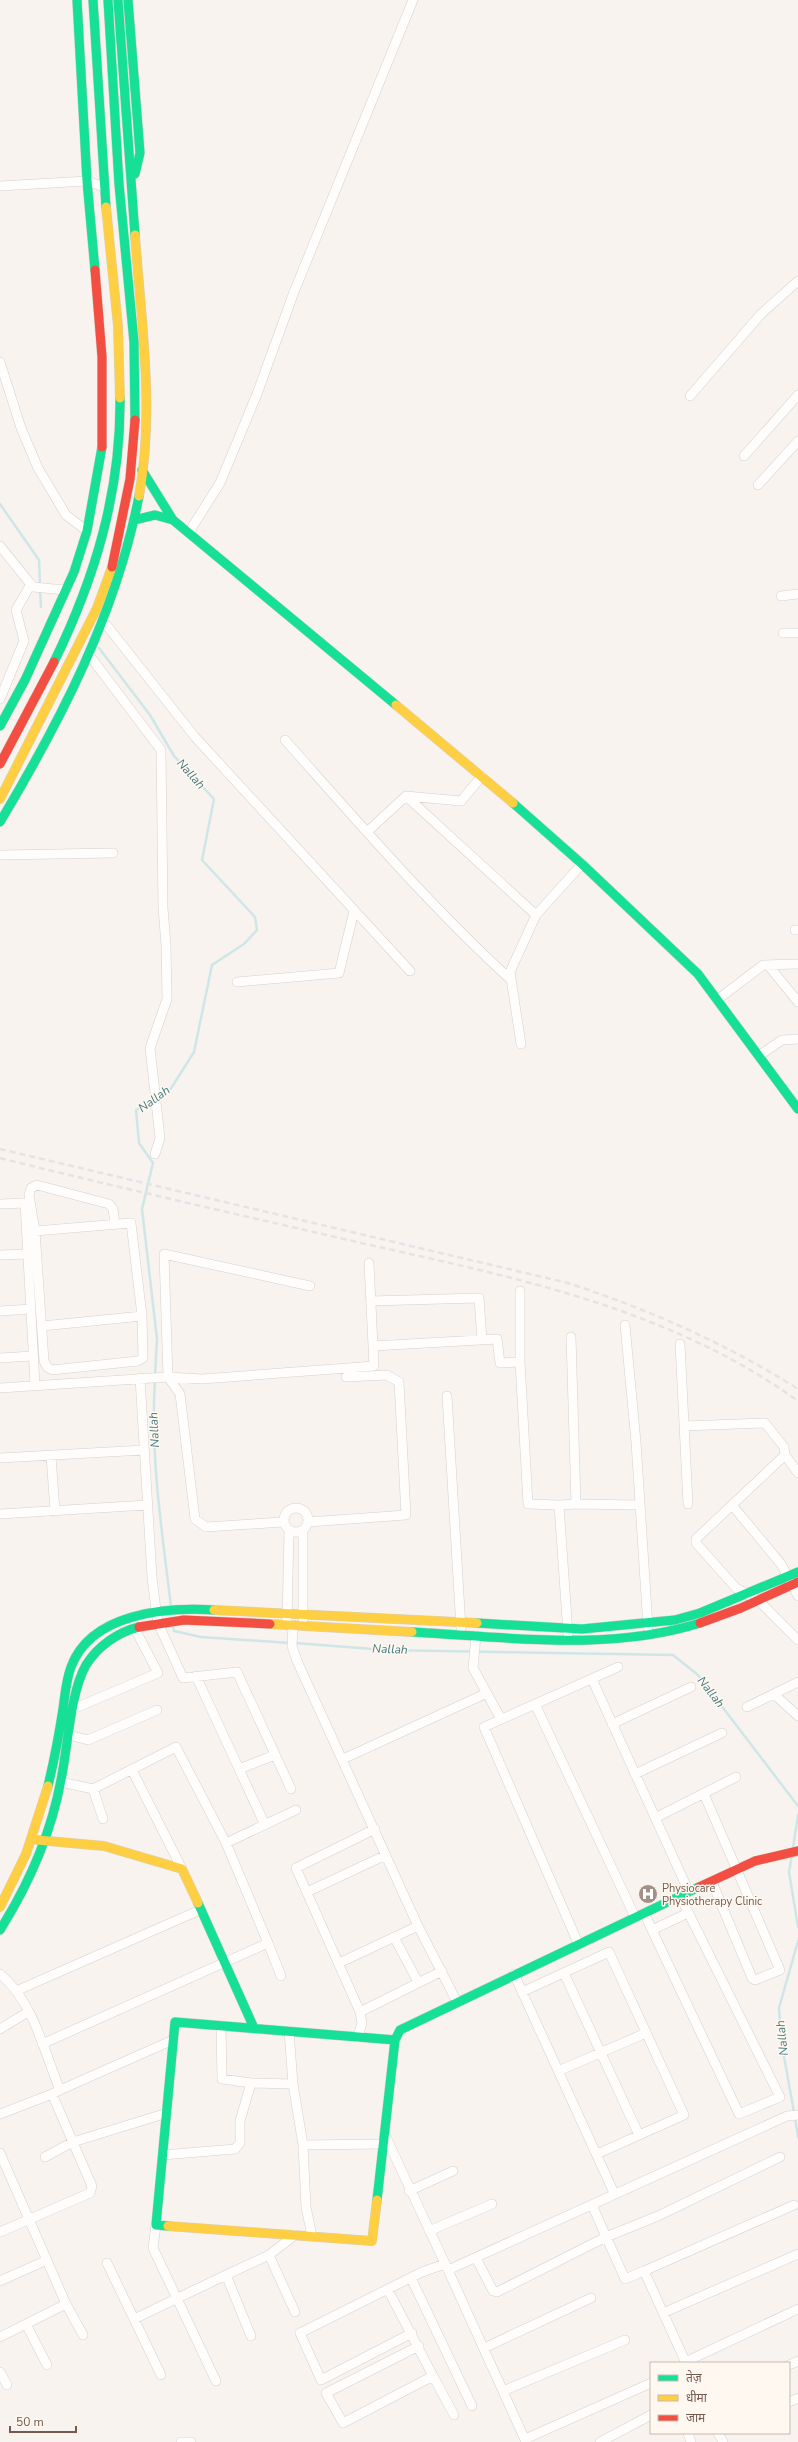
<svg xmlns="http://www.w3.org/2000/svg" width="798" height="2442" font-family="'Nunito Sans','Noto Sans Devanagari',sans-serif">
<rect width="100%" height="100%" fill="#f8f3ee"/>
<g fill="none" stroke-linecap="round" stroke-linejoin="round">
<path stroke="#cfe6e8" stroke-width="2.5" d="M0,504L39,560L40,585
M40,590L41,607
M99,648L150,715L174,756L214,799L202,860L255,917L257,930L244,944L212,965L194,1052L170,1090L136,1110L139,1143L153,1163L142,1209L157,1339L155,1375
M155,1380C150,1455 162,1532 171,1606
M173,1625L174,1631L201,1637L290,1643
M295,1643L386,1650L673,1655L698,1675L798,1806
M793,1848L798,1815
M792,1855L789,1872L798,1927
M794,2112L781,2040L779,2008L798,1941
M795,2117L798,2137"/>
<defs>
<path id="street" d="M0,186L87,181L104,187
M0,362L21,428L38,468L66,515L87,531
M690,396L761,314L798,281
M744,456L798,395
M758,485L798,441
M189,532L220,483L257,394L294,292L413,0
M0,546L33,587L65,590
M781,596L798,594
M104,622L195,737L410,971
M783,633H798
M89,655L161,750L163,908L166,945L167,999L150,1048L160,1138L155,1154
M0,699L24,641L16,610L31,584
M285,740C358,822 430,906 511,980
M406,796L536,915
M368,831L406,796L461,801L482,776
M0,855L113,853
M795,930H798
M768,965L798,1002
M237,982L339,973L354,911
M717,1000L763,965L798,964
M521,1044L510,972L536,915L582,864
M760,1055L782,1040L798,1039
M0,1204L25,1203L35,1385
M131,1223L142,1316L143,1358L138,1361L52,1370L47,1367L44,1361L35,1231Z
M35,1231L29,1195L31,1188L37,1185L109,1204L113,1209L115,1224
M0,1255L28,1254
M369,1263L373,1346L497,1339L500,1363L520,1362
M310,1286L164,1254L168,1377L202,1379L374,1366L373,1346
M520,1291V1362L528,1504L559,1505
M371,1301L479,1298L482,1340
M0,1311L31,1309
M625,1325L636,1442L648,1627
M42,1326L142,1316
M680,1344L688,1504
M0,1358L32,1356
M140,1378L152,1577L156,1610L158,1623L183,1678L237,1672L291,1789
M0,1388L168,1377L180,1394L195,1519L206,1527L283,1522
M447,1396L461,1628
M684,1426L765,1423L784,1447L785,1455L798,1473
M785,1455L696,1539V1543L736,1588L758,1600L798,1640
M51,1456L55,1511
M0,1458L144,1450
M576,1504L640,1505
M732,1505L781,1564L798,1596
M284 1520a12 12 0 1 1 24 0a12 12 0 1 1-24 0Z
M0,1514L147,1505
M308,1522L406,1515L399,1382L387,1375L346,1377
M303,1619V1531
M287,1620L289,1531
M293,1625L292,1646L297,1661L418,1926L457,2002
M568,1634L559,1505L576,1504L571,1337
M476,1636L473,1668L501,1719
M196,1676L239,1769L275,1755
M592,1679L689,1892
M775,1695L798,1716
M535,1704L635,1917
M747,1707L798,1682
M73,1709L158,1673L135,1629
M612,1724L691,1687
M69,1735L88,1740L157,1710
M343,1759L487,1693
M239,1769L265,1825
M132,1770L182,1869
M635,1774L722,1733
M61,1782L93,1789L176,1747L226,1843L296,1810
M93,1789L103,1819
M704,1794L780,1970L755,1980L752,1978L712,1882
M655,1818L736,1777
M375,1829L296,1868L360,2012L442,1971
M307,1892L386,1855
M680,1896L780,2097L739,2114L652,1930L688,1913
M644,1913L652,1930
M394,1937L418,1982
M268,1943L281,1976
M578,1943L484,1727L618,1667
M339,1963L418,1926
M564,1973L639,2135
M0,1974C33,2001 44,2051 60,2090L173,2040
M514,1974L614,2193
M16,1991L200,1910
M522,1992L609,1952L684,2115L597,2154
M221,2026L222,2079L251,2083
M0,2029L28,2012
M289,2031L293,2084
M358,2037L362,2023L360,2012
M42,2044L268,1943L226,1843
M558,2071L646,2033
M0,2114L52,2094
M385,2135L448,2270L787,2116L798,2115
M303,2145L383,2144
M0,2153L66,2304L0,2337
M163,2155L235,2149L240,2143V2121L251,2083L293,2084L303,2145L306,2207L312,2236
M45,2157L73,2142L167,2113
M409,2191L453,2171
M592,2205L625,2279L644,2271L686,2363
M156,2225L153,2248L216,2381
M429,2231L492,2204
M0,2232L90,2193L92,2186L52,2094L60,2090
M269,2255L295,2312
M476,2258L493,2291L497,2292L606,2237L658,2216L780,2157
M107,2263L134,2319
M448,2270L526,2442
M644,2271L794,2205
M226,2275L269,2255L295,2235
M411,2278L472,2406
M0,2281L47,2260
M388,2290L433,2376L343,2423L326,2393L419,2346
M66,2304L83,2335
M663,2313L798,2254
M26,2324L47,2365
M412,2333L321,2380L300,2333L422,2272L445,2264
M484,2348L591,2298
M685,2362L798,2309
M789,2365L798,2361
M0,2372L7,2385
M161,2375L134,2319L226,2275L251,2336
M433,2376L454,2415
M503,2391L625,2340
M789,2402L798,2398
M688,2433L691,2442
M718,2433L723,2442
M525,2439L651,2383
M181,2442H191
M600,2442L651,2415"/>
<path id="fast" d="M77,0L87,181L95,270
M93,0L106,207
M108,0L119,184L134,342L135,420
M118,0L135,235
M128,0L140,153L135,174
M142,470L173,520L396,705
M134,520L155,515L173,520
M54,662C95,578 121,492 120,398
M0,726L25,680L74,572L87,531L102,447
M513,803L582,864L698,974L798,1109
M0,822C61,720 116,614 139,496
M477,1623L582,1629L675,1620L700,1613L798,1572
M412,1632C506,1637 608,1652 700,1623
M48,1786C54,1761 59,1735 63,1709C65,1695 66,1680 71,1667C91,1613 166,1607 214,1610
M198,1903L254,2028
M0,1930C29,1884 51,1834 61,1780C68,1747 70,1693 86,1665C98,1646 118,1632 139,1627
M377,2200L395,2040L400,2030L699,1887
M168,2226L156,2225L175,2022L395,2040"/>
<path id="slow" d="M106,207L118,326L120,398
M135,235C141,320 155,411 139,496
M396,705L513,803
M0,799L97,608L112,567
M214,1610L477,1623
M270,1624L412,1632
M37,1840L104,1846L182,1869L198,1903
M0,1907L26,1854L48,1786
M168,2226L372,2241L377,2200"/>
<path id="jam" d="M95,270L102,357V447
M112,567L130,479L135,420
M0,764L54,662
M700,1623L741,1608L798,1582
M139,1627L184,1620L270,1624
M699,1887L755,1861L798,1851"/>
</defs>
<use href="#street" stroke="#d7d0cc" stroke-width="10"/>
<use href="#fast" stroke="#d7d0ca" stroke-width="10"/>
<use href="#slow" stroke="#d7d0ca" stroke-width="10"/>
<use href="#jam" stroke="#d7d0ca" stroke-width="10"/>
<use href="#street" stroke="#fefdfc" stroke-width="9"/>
<use href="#fast" stroke="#16e098" stroke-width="9"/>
<use href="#slow" stroke="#ffcf43" stroke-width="9"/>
<use href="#jam" stroke="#f24e42" stroke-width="9"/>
<path stroke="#e5e3e6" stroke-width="2.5" stroke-dasharray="6 4" stroke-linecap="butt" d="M0,1149L568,1283C650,1310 725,1343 798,1389
M0,1158C120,1188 241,1215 361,1243C513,1277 669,1308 798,1401"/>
</g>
<defs>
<symbol id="hospital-disc" viewBox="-11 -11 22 22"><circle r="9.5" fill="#a39086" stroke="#fef8f0"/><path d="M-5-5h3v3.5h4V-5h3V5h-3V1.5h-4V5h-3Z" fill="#fff"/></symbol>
</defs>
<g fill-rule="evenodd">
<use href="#hospital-disc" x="637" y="1883" width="22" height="22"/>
</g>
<g text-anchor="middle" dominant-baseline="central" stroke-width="3" stroke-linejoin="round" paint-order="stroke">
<g font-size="11" fill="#755a4e" stroke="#fef8f0" text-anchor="start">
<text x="662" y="1888">Physiocare<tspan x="662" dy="13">Physiotherapy Clinic</tspan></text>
</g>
<g font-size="12" font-style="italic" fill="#457a80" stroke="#fef8f0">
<text transform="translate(191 774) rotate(48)">Nallah</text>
<text transform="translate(154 1099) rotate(-36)">Nallah</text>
<text transform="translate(154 1430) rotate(-93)">Nallah</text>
<text transform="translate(390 1649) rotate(2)">Nallah</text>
<text transform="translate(711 1692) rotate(52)">Nallah</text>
<text transform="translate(782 2038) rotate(-96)">Nallah</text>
</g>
</g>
<rect x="650" y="2362" width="140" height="72" fill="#fef8f0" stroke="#c7b9af"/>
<rect x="658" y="2375" width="20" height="6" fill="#16e098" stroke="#c7b9af"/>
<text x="686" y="2382" font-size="12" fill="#755a4e">तेज़</text>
<rect x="658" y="2395" width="20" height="6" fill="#ffcf43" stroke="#c7b9af"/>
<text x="686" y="2402" font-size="12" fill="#755a4e">धीमा</text>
<rect x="658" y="2415" width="20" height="6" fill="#f24e42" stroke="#c7b9af"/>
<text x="686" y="2422" font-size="12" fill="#755a4e">जाम</text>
<path d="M10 2426v6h66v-6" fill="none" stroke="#755a4e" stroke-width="2"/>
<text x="16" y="2426" font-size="12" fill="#755a4e" stroke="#fef8f0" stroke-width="3" paint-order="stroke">50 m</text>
</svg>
